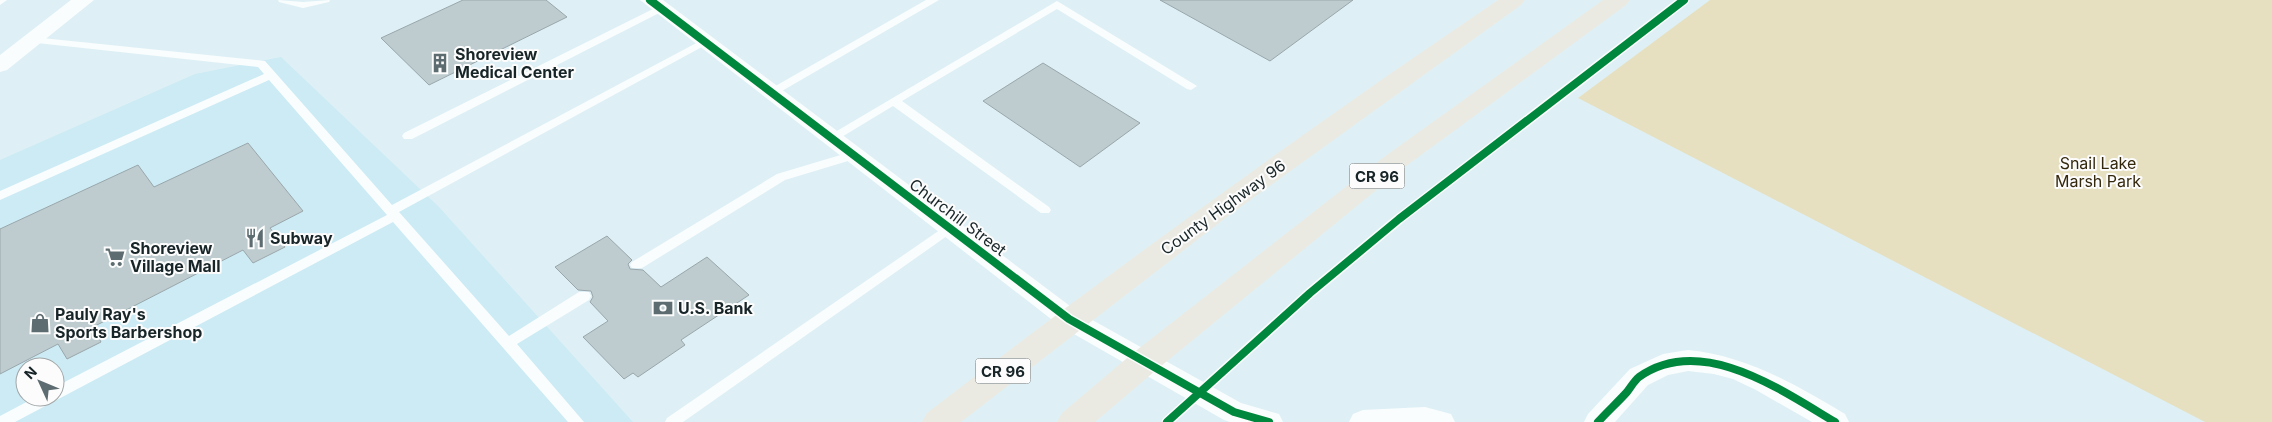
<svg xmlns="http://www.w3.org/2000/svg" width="2272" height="422" font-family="Inter,sans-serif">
<rect width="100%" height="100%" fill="#def0f5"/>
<path fill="#ccebf4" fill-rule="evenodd" d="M281,57L439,207L633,422H0V160L195,74ZM25,367H55V397H25Z"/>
<path fill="#e6e0c1" d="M1710,0H2272V422H2205L1578,98Z"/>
<path fill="#beccd0" stroke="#99a7ab" d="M463,0H546L567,17L429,85L381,38Z
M1160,0H1353L1270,61Z
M1043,63L1140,123L1080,167L983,101Z
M248,143L303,211L270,228L285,247L253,263L243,250L93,327L101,342L67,359L58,344L0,374V229L138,165L154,187Z
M607,236L632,260L628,264L630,269L643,270L661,287L707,257L749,295L681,340L685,345L638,377L633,373L624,379L583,337L608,321L590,302L593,297L591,291L578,290L555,267Z"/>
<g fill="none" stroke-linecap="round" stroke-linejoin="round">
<path fill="#fafdfe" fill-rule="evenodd" d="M0,0H7L0,5Z
M278,0L303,2L330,0L329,2L303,8L279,2Z
M926,0H939L775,95H767L765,92Z
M1057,1L1197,86L1191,90L1187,89L1057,9L902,101L1049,207L1051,210L1049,213H1041L893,106L835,141L831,142L825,138Z
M661,5L666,8L665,10L412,139H404L402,136L404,133Z
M32,37L265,61L392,205L702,40L706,39L711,42L399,212L509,336L579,292H589L591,296L589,300L517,344L584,422H568L393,222L15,422H0V416L36,397H55V387L387,215L269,80L0,200V191L264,74L258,67L28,42L27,40L28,38Z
M854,151L860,155L858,158L785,180L642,268H632L630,265L632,262L777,174Z
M950,223L954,225L956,228L954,231L683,422H665L667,418Z"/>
<path fill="#fafdfe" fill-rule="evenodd" d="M71,0H94L7,70L0,72V55Z
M640,0H663L1078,312L1241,403L1279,414L1283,422H1230L1224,420L1060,326Z
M1688,350C1747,356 1795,384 1845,414L1849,422H1812L1756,390L1733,379L1714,374L1688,371L1668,375L1648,385L1615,422H1584L1588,414L1630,369L1663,354Z
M1425,407L1451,414L1455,422H1349L1353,414L1363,410Z"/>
<path fill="#ebeae2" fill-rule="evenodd" d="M1498,0H1525L1521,5L1232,213L961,422H922L927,413C1113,270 1303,132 1498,0Z
M1603,0H1630L1626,5L1402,169L1155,371L1095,422H1057L1062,413L1133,353L1384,157Z"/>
<defs>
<path id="cycleway" d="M650,0L1069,319L1234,412L1269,422
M1167,422L1310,293L1399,219L1684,0
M1598,422C1607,412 1618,402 1627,392C1631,387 1634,381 1639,377C1701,333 1781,390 1835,422"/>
</defs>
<use href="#cycleway" stroke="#fcfcfc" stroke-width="11"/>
<use href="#cycleway" stroke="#00873e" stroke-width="8"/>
</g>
<defs>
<symbol id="building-bare" viewBox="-9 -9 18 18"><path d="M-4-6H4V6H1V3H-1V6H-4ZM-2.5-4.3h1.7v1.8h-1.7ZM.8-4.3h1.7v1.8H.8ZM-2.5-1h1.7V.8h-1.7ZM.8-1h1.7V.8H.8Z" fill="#5d6c70" stroke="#fcfcfc" stroke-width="2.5" paint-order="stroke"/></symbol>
<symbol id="restaurant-bare" viewBox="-9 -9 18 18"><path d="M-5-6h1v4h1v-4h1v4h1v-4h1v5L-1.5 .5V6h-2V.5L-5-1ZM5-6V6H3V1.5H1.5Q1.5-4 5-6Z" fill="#5d6c70" stroke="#fcfcfc" stroke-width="2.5" paint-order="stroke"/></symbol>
<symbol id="supermarket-bare" viewBox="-9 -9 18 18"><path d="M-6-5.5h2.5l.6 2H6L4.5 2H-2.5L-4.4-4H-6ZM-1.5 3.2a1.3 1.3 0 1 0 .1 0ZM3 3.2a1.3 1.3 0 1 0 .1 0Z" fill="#5d6c70" stroke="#fcfcfc" stroke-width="2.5" paint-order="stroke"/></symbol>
<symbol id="bank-bare" viewBox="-9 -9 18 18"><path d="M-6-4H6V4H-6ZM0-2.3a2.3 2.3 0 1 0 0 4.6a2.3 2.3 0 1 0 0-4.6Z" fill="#5d6c70" stroke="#fcfcfc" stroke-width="2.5" paint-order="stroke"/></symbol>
<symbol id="shop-bare" viewBox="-9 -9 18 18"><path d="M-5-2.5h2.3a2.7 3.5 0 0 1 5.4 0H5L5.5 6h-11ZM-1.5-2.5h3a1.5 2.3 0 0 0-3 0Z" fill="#5d6c70" stroke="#fcfcfc" stroke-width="2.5" paint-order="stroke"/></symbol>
</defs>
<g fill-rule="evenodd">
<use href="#building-bare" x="426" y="49" width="28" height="28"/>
<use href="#restaurant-bare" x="241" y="224" width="28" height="28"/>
<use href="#supermarket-bare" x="101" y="243" width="28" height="28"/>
<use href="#bank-bare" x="649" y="294" width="28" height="28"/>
<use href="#shop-bare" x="26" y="309" width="28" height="28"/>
</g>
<g text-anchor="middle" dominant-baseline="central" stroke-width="4" stroke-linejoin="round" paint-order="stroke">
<g fill="#fcfcfc" stroke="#5c6668" stroke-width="1">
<rect x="1349.5" y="163.5" width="55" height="25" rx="4"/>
<rect x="975.5" y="358.5" width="55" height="25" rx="4"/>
</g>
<g font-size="15" font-weight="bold" fill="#182528">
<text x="1377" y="176">CR 96</text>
<text x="1003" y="371">CR 96</text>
</g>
<g font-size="16" font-weight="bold" fill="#182528" stroke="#fcfcfc" text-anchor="start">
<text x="455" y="54">Shoreview<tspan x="455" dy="18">Medical Center</tspan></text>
<text x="270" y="238">Subway</text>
<text x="130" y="248">Shoreview<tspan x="130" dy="18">Village Mall</tspan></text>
<text x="678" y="308">U.S. Bank</text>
<text x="55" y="314">Pauly Ray's<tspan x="55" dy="18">Sports Barbershop</tspan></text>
</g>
<g font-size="16" fill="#34280c" stroke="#fcfcfc">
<text x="2098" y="163">Snail Lake<tspan x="2098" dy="18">Marsh Park</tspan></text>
</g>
<g font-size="16" fill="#182528" stroke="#fcfcfc">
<text transform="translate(1223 207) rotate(-36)">County Highway 96</text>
<text transform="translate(958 217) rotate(37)">Churchill Street</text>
</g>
</g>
<g transform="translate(40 382) rotate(314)"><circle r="24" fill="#fcfcfc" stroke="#a1a6a7"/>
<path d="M0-4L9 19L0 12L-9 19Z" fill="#5d6c70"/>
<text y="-8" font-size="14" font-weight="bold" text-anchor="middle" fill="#182528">N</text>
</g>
</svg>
